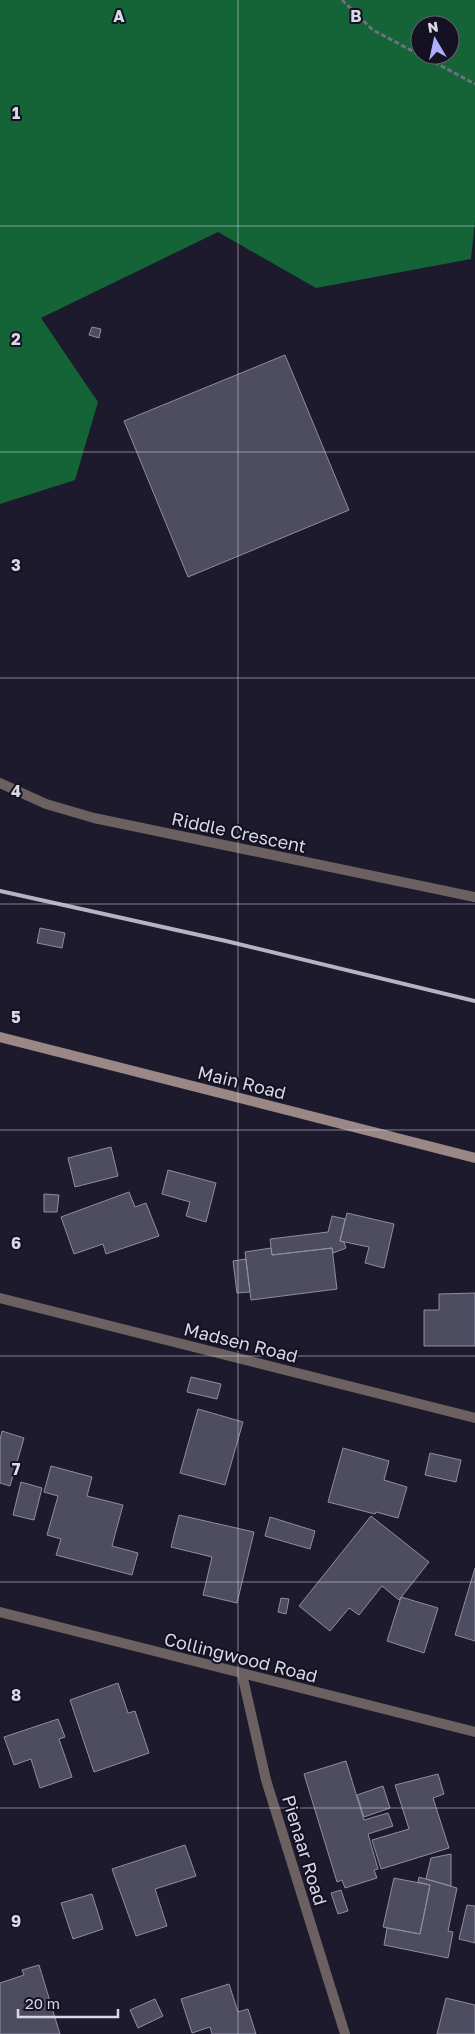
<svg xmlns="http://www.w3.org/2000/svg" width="475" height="2034" font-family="'Golos Text',sans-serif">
<rect width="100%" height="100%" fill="#1c1a2c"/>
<path fill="#146437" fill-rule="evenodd" d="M0,0H475V221L471,259L316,288L218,232L41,318L98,402L75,480L0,504ZM420,25H450V55H420Z"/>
<path fill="#4e4c61" stroke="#8e8da4" d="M92,327L101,329L99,338L89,335Z
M285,355L349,510L188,577L124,421Z
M40,928L65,933L62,948L37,943Z
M111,1147L118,1176L75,1187L68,1158Z
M168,1170L216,1183L206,1222L186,1216L190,1202L162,1194Z
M129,1192L135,1207L146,1203L159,1236L106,1254L103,1244L74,1254L61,1217Z
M44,1194L59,1195L57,1212H44Z
M347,1213L394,1224L384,1268L365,1263L369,1247L340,1241Z
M332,1216L345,1219L340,1241L344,1242L346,1248L333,1253L332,1248L272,1255L270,1239L328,1232Z
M271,1248L272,1255L332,1248L337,1289L251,1300L245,1252Z
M246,1259L250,1292L237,1293L233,1261Z
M475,1293V1346H424V1310H439V1294Z
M191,1377L221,1384L217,1399L187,1392Z
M198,1409L243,1422L225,1485L180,1473Z
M2,1431L24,1438L10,1486L0,1483V1440Z
M343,1448L389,1461L384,1480L407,1487L398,1518L376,1512L375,1514L328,1502Z
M430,1453L461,1460L456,1482L425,1475Z
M51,1466L92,1477L87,1496L123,1505L112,1546L138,1553L132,1575L56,1555L61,1539L47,1535L58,1496L44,1492Z
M21,1482L42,1488L34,1520L13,1515Z
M179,1515L254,1532L237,1603L203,1595L212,1557L171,1547Z
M371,1516L429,1562L399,1600L382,1586L359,1615L349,1608L330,1631L299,1606Z
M270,1517L315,1531L310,1549L265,1536Z
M475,1568V1641L455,1635Z
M401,1597L438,1608L424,1653L387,1641Z
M281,1598L289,1599L286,1614L278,1612Z
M118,1683L128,1713L135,1711L149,1753L94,1772L70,1700Z
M58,1719L65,1737L59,1739L72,1777L40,1788L31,1759L14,1765L4,1737Z
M346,1761L364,1820L388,1813L393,1826L368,1834L378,1869L374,1870L377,1878L345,1888L342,1880L337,1882L304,1774Z
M438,1774L444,1794L433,1798L449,1848L381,1869L372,1840L409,1829L395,1785Z
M383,1786L390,1808L364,1817L357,1795Z
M185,1845L196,1876L155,1889L167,1926L136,1936L112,1869Z
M451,1854V1886L426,1879L431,1858Z
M419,1877L457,1888L448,1931L453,1932L448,1958L384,1945L387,1928L420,1934L430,1885L418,1882Z
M394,1878L430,1885L420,1934L383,1927Z
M341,1890L348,1911L338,1914L331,1893Z
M92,1894L103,1929L73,1939L61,1903Z
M467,1905L475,1906V1943L459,1939Z
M39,1965L60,2034H0V1983L24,1975L22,1970Z
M229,1984L238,2012L248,2009L256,2034H212L210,2027L192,2033L181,1999Z
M446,1998L475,2005V2034H437Z
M155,1999L163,2016L138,2028L130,2010Z"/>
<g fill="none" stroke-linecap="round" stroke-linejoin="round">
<path stroke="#706f7e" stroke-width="3" stroke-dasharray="5 2.5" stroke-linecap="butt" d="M342,0L373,30L420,55
M421,55L475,84"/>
<path stroke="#6c6060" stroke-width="10" d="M0,783L46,804L94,818L475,897"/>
<path stroke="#6c6060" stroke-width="10" d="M0,1298L475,1418
M0,1612L475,1732
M242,1674L266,1780L345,2034"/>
<path stroke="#9a8786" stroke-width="10" d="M0,1037L475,1158"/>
<path stroke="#b5b4c1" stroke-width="4" d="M0,891L226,941L475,1001"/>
</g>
<path fill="none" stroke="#d9d9e5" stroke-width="1" stroke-opacity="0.55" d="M238,0V2034M0,226H475M0,452H475M0,678H475M0,904H475M0,1130H475M0,1356H475M0,1582H475M0,1808H475"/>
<g text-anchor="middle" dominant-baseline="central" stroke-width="4" stroke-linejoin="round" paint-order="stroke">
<g font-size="18" fill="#d9d9e5" stroke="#131122">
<text transform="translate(239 832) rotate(12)">Riddle Crescent</text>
<text transform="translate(242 1082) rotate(14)">Main Road</text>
<text transform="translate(241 1342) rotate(14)">Madsen Road</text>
<text transform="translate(241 1657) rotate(14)">Collingwood Road</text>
<text transform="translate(305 1850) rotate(73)">Pienaar Road</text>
</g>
</g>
<g font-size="16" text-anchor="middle" font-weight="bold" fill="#d9d9e5" stroke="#131122" stroke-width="4" stroke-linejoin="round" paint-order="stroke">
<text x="119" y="22">A</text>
<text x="356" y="22">B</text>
<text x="16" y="119">1</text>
<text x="16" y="345">2</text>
<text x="16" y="571">3</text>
<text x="16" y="797">4</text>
<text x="16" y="1023">5</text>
<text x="16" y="1249">6</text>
<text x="16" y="1475">7</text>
<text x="16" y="1701">8</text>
<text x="16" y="1927">9</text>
</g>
<g transform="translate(435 40) rotate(351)"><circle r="24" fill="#131122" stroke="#626170"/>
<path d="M0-4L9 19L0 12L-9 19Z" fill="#afaefa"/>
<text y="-8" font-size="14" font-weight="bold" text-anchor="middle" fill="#d9d9e5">N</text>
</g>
<path d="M18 2009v8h100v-8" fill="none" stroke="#d9d9e5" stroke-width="2.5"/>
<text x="25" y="2009" font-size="15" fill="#d9d9e5" stroke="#131122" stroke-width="4" paint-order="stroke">20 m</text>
</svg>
